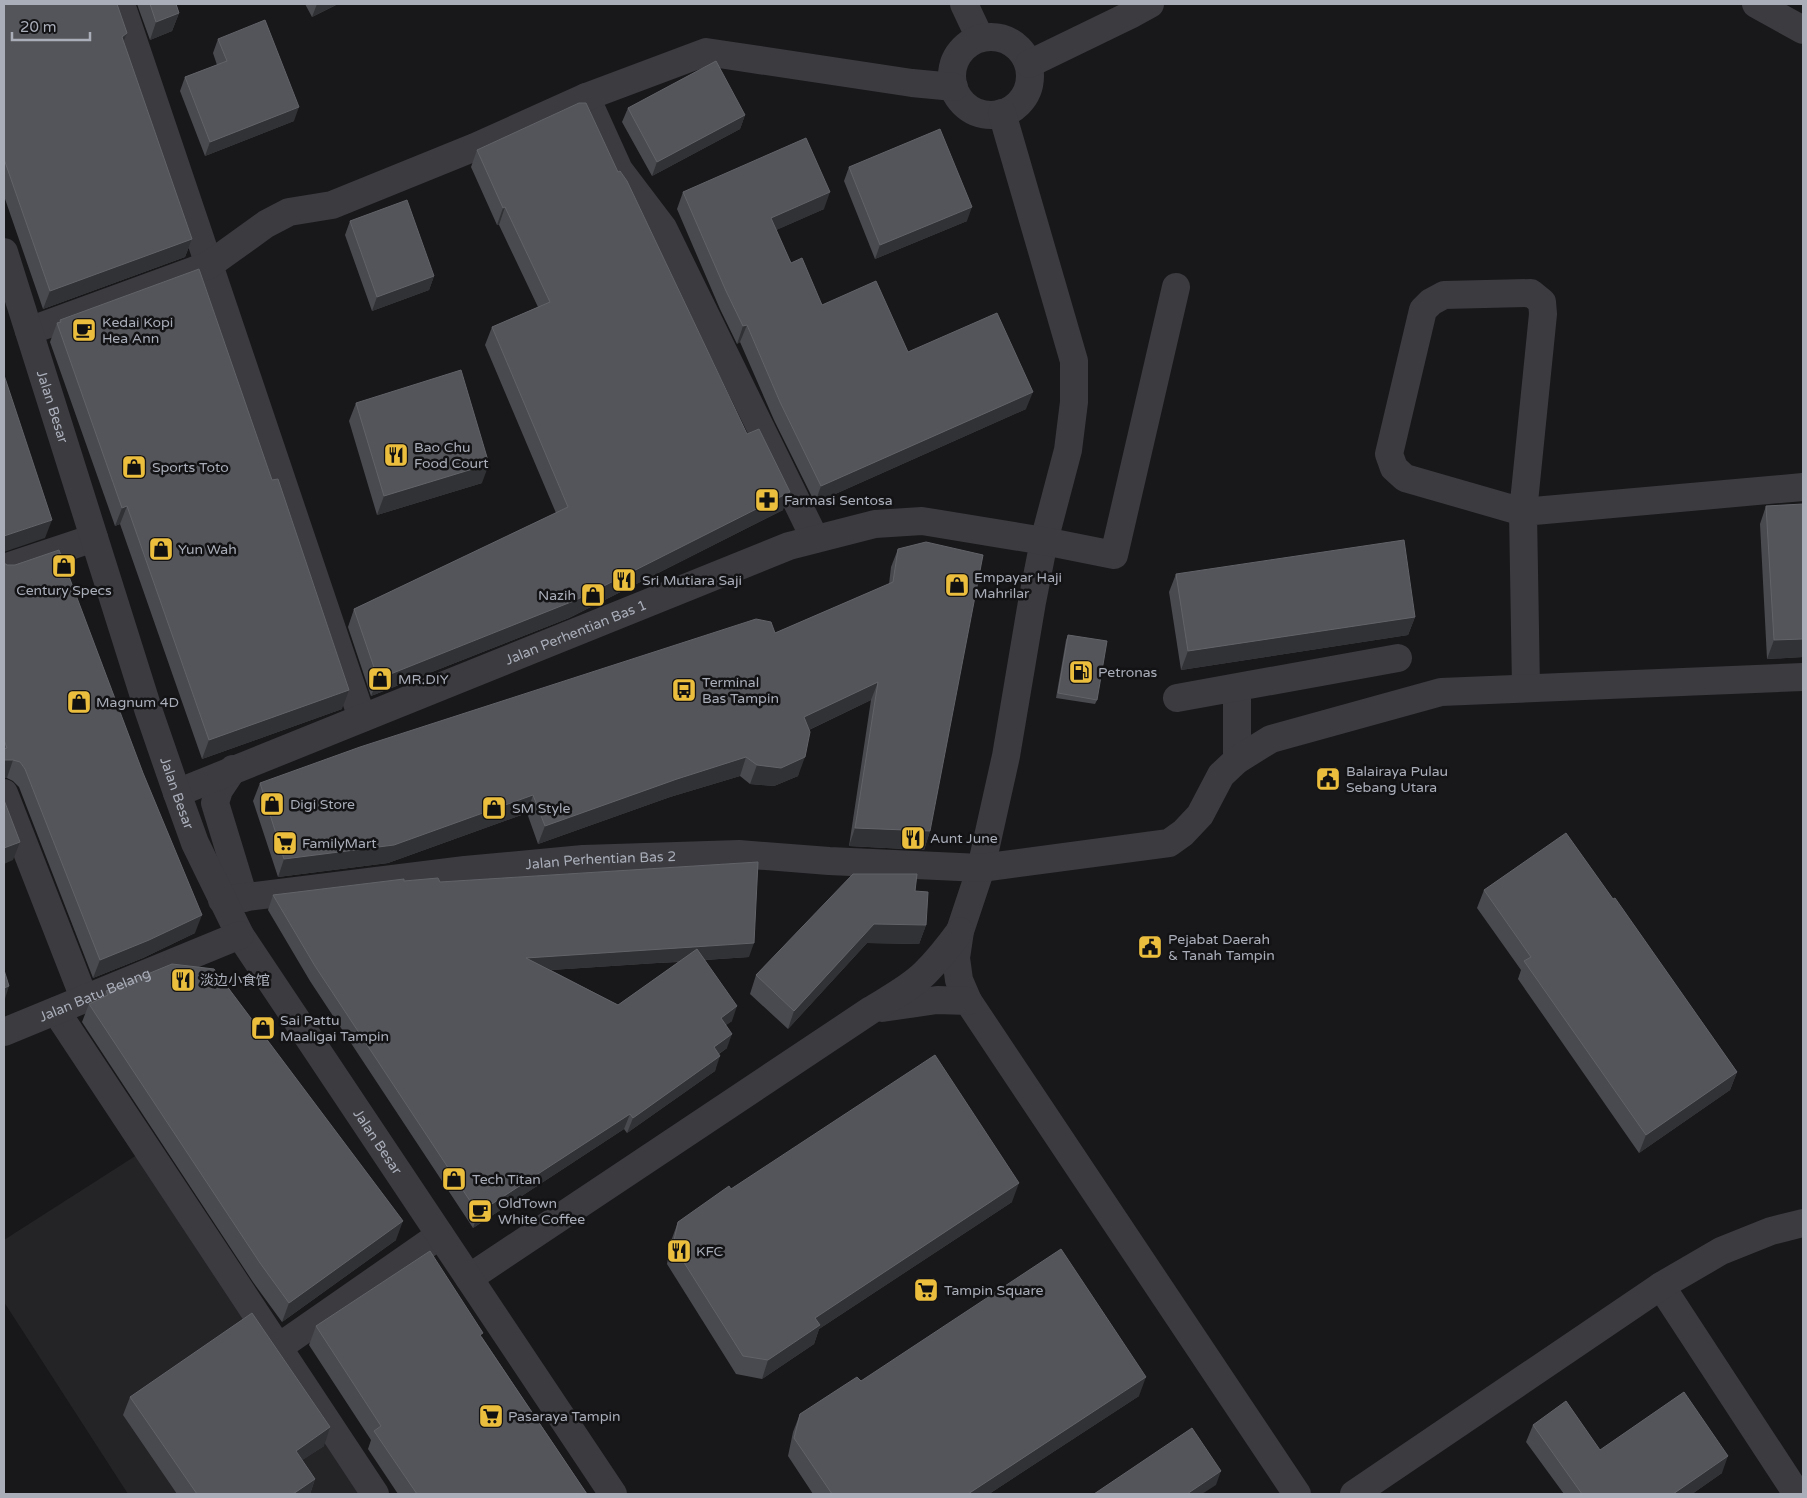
<svg xmlns="http://www.w3.org/2000/svg" width="1807" height="1498" font-family="'Varela Round','Noto Sans SC',sans-serif">
<rect width="100%" height="100%" fill="#18181a"/>
<path fill="#242427" d="M140,1153L360,1494H128L4,1302V1240Z"/>
<g fill="none" stroke-linecap="round" stroke-linejoin="round">
<g stroke="#3b3b40" stroke-width="28">
<path d="M121,4L362,718"/>
<path d="M964,4L980,38"/>
<path d="M1756,4L1803,30"/>
<circle cx="991" cy="76" r="39"/>
<path d="M1029,64L1130,15L1150,4"/>
<path d="M586,97L619,170L663,228L815,539"/>
<path d="M1002,113L1074,361V402L1068,450L1044,541L1032,602L1006,756L981,868L960,931L956,958L959,980L968,1001L1297,1494"/>
<path d="M29,331L209,265L266,224L289,212L332,205L475,147L586,97L706,52L912,83L954,87"/>
<path d="M4,568L94,538"/>
<path d="M1237,688V760"/>
<path d="M1526,688L1523,512L1543,314L1542,302L1531,293L1444,295L1431,302L1423,310L1389,454L1394,468L1405,478L1523,512L1803,487"/>
<path d="M1177,698L1398,658"/>
<path d="M233,769L219,790L215,803L244,898"/>
<path d="M4,793L84,998"/>
<path id="s1" d="M177,793L789,546L875,524L922,521L1044,541L1114,555L1176,287"/>
<path id="s2" d="M222,900L465,870L583,859L739,854L829,861L981,868L1169,843L1183,833L1200,815L1221,775L1237,760L1271,739L1441,692L1803,677"/>
<path d="M882,1008L937,1000L968,1001"/>
<path d="M56,1011L375,1494"/>
<path d="M469,1278L871,1010C889,999 910,988 925,973C938,960 949,946 960,931"/>
<path d="M1661,1286L1797,1494"/>
<path d="M279,1347L440,1235"/>
</g>
<g stroke="#3b3b40" stroke-width="28">
<path id="s3" d="M4,252L149,712L177,793L195,843L240,935L613,1494"/>
<path id="s4" d="M4,1032L240,935"/>
<path d="M1354,1494L1661,1286L1721,1251L1771,1231L1803,1223"/>
</g>
</g>
<path fill="#494a4f" fill-rule="evenodd" d="M4,4L127,33L123,42L192,239L185,257L43,309L4,196Z
M137,4H176L179,13L172,31L150,40Z
M305,4H338L312,17Z
M218,39L294,121L205,156L180,91L185,77L217,65L213,53Z
M628,108L745,115L740,129L652,176L622,122Z
M477,150L618,172L783,510L569,618L371,696L348,627L354,609L556,513L485,345L492,327L538,307L499,225H497L471,167Z
M849,167L967,221L875,259L844,181Z
M683,192L824,209L776,230L791,263L822,305L908,352L1026,409L815,503L774,420L740,342L737,344L720,309L677,209Z
M350,221L434,276L429,290L372,311L345,235Z
M60,320L342,709L202,759L120,524L115,526L50,342L57,323L59,322Z
M356,403L482,483L377,515L349,421Z
M1766,506L1803,657L1767,659L1760,524Z
M898,549L930,831L924,850L849,846L871,700L809,730L798,776L774,786L750,784L740,776L670,797L538,844L527,813L388,863L278,877L253,801L260,783L775,633L889,584L891,567Z
M4,563L195,933L143,958L93,978L19,787L13,781L7,778H4Z
M1176,574L1415,617L1408,635L1181,670L1169,592Z
M1068,635L1097,700L1095,704L1056,698L1066,640Z
M404,881L440,882L749,957L705,960L732,1021L726,1025L727,1048L719,1054L715,1071L627,1133L624,1129L473,1228L310,981L268,910L273,895ZM679,962L618,1005L551,970L657,963Z
M1484,890L1613,899L1737,1072L1730,1090L1639,1153L1518,979L1521,970L1477,908Z
M926,925L919,944L867,943L788,1029L750,994L756,975Z
M106,991L396,1240L282,1322L253,1282L82,1022L89,1004L104,997Z
M731,1189L1012,1202L819,1329L814,1344L762,1379L736,1374L667,1264L671,1241L678,1222Z
M316,1326L482,1337L587,1494H398L368,1449L371,1440L309,1345Z
M861,1381L1139,1396L989,1494H813L788,1456L793,1432L800,1414Z
M130,1397L324,1446L302,1460L315,1479L310,1494H177L123,1415Z
M1533,1425L1600,1450L1722,1473L1692,1494H1564L1526,1442Z"/>
<path fill="#313235" d="M317,4H338L312,17Z
M179,13L172,31L150,40L156,22Z
M127,33L120,51L122,37Z
M299,107L294,121L205,156L210,142Z
M745,115L740,129L652,176L657,162Z
M830,192L824,209L765,235L771,218Z
M505,207L499,225H497L503,208Z
M972,207L967,221L875,259L880,245Z
M192,239L185,257L43,309L50,291Z
M434,276L429,290L372,311L377,297Z
M747,325L740,342L737,344L743,326Z
M1033,392L1026,409L815,503L821,486Z
M489,464L482,483L377,515L384,496Z
M790,492L783,510L569,618L371,696L378,679Z
M127,506L120,524L115,526L122,508Z
M52,520L45,538L4,552V536Z
M1415,617L1408,635L1181,670L1188,651Z
M1803,639V657L1767,659L1774,640Z
M878,682L871,700L798,735L804,717Z
M349,690L342,709L202,759L209,740Z
M746,757L740,776L670,797L538,844L545,826L677,779Z
M805,757L798,776L774,786L750,784L757,765Z
M5,760H13L7,778H4V761Z
M533,795L527,813L388,863L278,877L284,859Z
M855,828L930,831L924,850L849,846Z
M20,842L13,860L4,864V848Z
M202,915L195,933L143,958L93,978L100,960Z
M874,924L926,925L919,944L867,943L788,1029L794,1011Z
M754,943L749,957L520,972L526,958Z
M9,986L4,1002V988Z
M737,1006L732,1021L716,1032L721,1018Z
M732,1034L727,1048L708,1061L714,1047Z
M720,1056L715,1071L627,1133L633,1118Z
M1737,1072L1730,1090L1639,1153L1646,1135Z
M630,1114L624,1129L473,1228L478,1213Z
M1019,1183L1012,1202L819,1329L814,1344L762,1379L768,1360L815,1318Z
M403,1221L396,1240L282,1322L289,1303Z
M1146,1377L1139,1396L989,1494H968Z
M330,1427L324,1446L289,1469L296,1451Z
M1728,1456L1722,1473L1692,1494H1673Z
M1221,1471L1216,1485L1202,1494H1187Z
M315,1479L310,1494H293Z"/>
<path fill="#54555a" stroke="#616369" d="M4,4H117L127,33L122,37L192,239L50,291L4,159Z
M150,4H176L179,13L156,22Z
M265,20L299,107L210,142L185,77L227,61L218,39Z
M716,61L745,115L657,162L628,108Z
M579,103H586L618,172L620,171L627,181L747,434L759,429L790,492L576,600L378,679L354,609L568,507L492,327L550,302L505,207L503,208L477,150Z
M940,129L972,207L880,245L849,167Z
M806,138L830,192L771,218L791,263L802,258L822,305L876,281L908,352L997,313L1033,392L821,486L780,402L747,325L743,326L726,291L683,192Z
M407,200L434,276L377,297L350,221Z
M199,269L272,480L278,479L349,690L209,740L127,506L122,508L57,323L61,322L60,320Z
M461,370L489,464L384,496L356,403Z
M4,375L52,520L4,536Z
M1803,504V639L1774,640L1766,506Z
M1404,540L1415,617L1188,651L1176,574Z
M926,542L983,555L930,831L855,828L878,682L804,717L810,732L805,757L781,768L757,765L746,757L677,779L545,826L533,795L394,845L284,859L260,783L360,747L756,619L771,622L775,633L893,582L898,549Z
M59,550L143,773L202,915L149,940L100,960L25,769L20,762L13,760H5L4,761V749L7,748L4,740V563L7,565H15Z
M1068,635L1107,641L1097,700L1058,693Z
M4,800L20,842L4,848Z
M1566,833L1613,899L1615,898L1737,1072L1646,1135L1524,961L1531,957L1484,890Z
M758,862L754,943L526,958L618,1005L697,949L737,1006L721,1018L732,1034L714,1047L720,1056L633,1118L630,1114L478,1213L315,966L273,895L404,879V881L438,878L440,882Z
M853,874H917L915,891L928,892L926,925L874,924L794,1011L756,975Z
M172,964L214,969L403,1221L289,1303L260,1263L89,1004L108,995L106,991Z
M4,970L9,986L4,988Z
M935,1055L1019,1183L815,1318L820,1325L768,1360L743,1356L673,1245L678,1222L729,1186L731,1189Z
M1061,1249L1146,1377L968,1494H832L794,1438L800,1414L857,1377L861,1381Z
M430,1251L483,1333L480,1335L587,1494H417L374,1431L381,1426L316,1326Z
M252,1313L330,1427L296,1451L315,1479L293,1494H197L130,1397Z
M1684,1392L1728,1456L1673,1494H1582L1533,1425L1566,1401L1600,1450Z
M1192,1428L1221,1471L1187,1494H1094Z"/>
<defs>
<symbol id="cafe-square" viewBox="-11 -11 22 22"><rect x="-9" y="-9" width="18" height="18" rx="4" fill="#ebbe3e" stroke="#131315"/><path d="M-5.5-4.5H6V0H3Q3 3.5 0 3.5H-2.5Q-5.5 3.5-5.5 0ZM3-3.2v2h1.7v-2ZM-6 4.5H4V6H-6Z" fill="#111"/></symbol>
<symbol id="restaurant-square" viewBox="-11 -11 22 22"><rect x="-9" y="-9" width="18" height="18" rx="4" fill="#ebbe3e" stroke="#131315"/><path d="M-5-6h1v4h1v-4h1v4h1v-4h1v5L-1.5 .5V6h-2V.5L-5-1ZM5-6V6H3V1.5H1.5Q1.5-4 5-6Z" fill="#111"/></symbol>
<symbol id="shop-square" viewBox="-11 -11 22 22"><rect x="-9" y="-9" width="18" height="18" rx="4" fill="#ebbe3e" stroke="#131315"/><path d="M-5-2.5h2.3a2.7 3.5 0 0 1 5.4 0H5L5.5 6h-11ZM-1.5-2.5h3a1.5 2.3 0 0 0-3 0Z" fill="#111"/></symbol>
<symbol id="pharmacy-square" viewBox="-11 -11 22 22"><rect x="-9" y="-9" width="18" height="18" rx="4" fill="#ebbe3e" stroke="#131315"/><path d="M-2-6h4v4h4v4h-4v4h-4v-4h-4v-4h4Z" fill="#111"/></symbol>
<symbol id="fuel-square" viewBox="-11 -11 22 22"><rect x="-9" y="-9" width="18" height="18" rx="4" fill="#ebbe3e" stroke="#131315"/><path d="M-5.5-6h7V0h2V4h1.3V-2.5L3-4.5l.8-.8L6-3V5H2.5V1h-1V6h-7ZM-4.2-4.7v3.2H.2V-4.7Z" fill="#111"/></symbol>
<symbol id="bus-square" viewBox="-11 -11 22 22"><rect x="-9" y="-9" width="18" height="18" rx="4" fill="#ebbe3e" stroke="#131315"/><path d="M-5-6H5V4H4V6H2V4H-2V6H-4V4H-5ZM-3.5-4V0h7V-4ZM-3.5 1.2v1.5H-2V1.2ZM2 1.2v1.5H3.5V1.2Z" fill="#111"/></symbol>
<symbol id="civic-square" viewBox="-11 -11 22 22"><rect x="-9" y="-9" width="18" height="18" rx="4" fill="#ebbe3e" stroke="#131315"/><path d="M-.6-6.5H3V-4.5H.6V-3L4-1V1h2V6H-6V1h2V-1L-.6-3ZM-1.2 2.5V6h2.4V2.5Z" fill="#111"/></symbol>
<symbol id="supermarket-square" viewBox="-11 -11 22 22"><rect x="-9" y="-9" width="18" height="18" rx="4" fill="#ebbe3e" stroke="#131315"/><path d="M-6-5.5h2.5l.6 2H6L4.5 2H-2.5L-4.4-4H-6ZM-1.5 3.2a1.3 1.3 0 1 0 .1 0ZM3 3.2a1.3 1.3 0 1 0 .1 0Z" fill="#111"/></symbol>
</defs>
<g fill-rule="evenodd">
<use href="#cafe-square" x="70" y="316" width="28" height="28"/>
<use href="#restaurant-square" x="382" y="441" width="28" height="28"/>
<use href="#shop-square" x="120" y="453" width="28" height="28"/>
<use href="#pharmacy-square" x="753" y="486" width="28" height="28"/>
<use href="#shop-square" x="147" y="535" width="28" height="28"/>
<use href="#shop-square" x="50" y="552" width="28" height="28"/>
<use href="#restaurant-square" x="610" y="566" width="28" height="28"/>
<use href="#shop-square" x="943" y="571" width="28" height="28"/>
<use href="#shop-square" x="579" y="581" width="28" height="28"/>
<use href="#fuel-square" x="1067" y="658" width="28" height="28"/>
<use href="#shop-square" x="366" y="665" width="28" height="28"/>
<use href="#bus-square" x="670" y="676" width="28" height="28"/>
<use href="#shop-square" x="65" y="688" width="28" height="28"/>
<use href="#civic-square" x="1314" y="765" width="28" height="28"/>
<use href="#shop-square" x="258" y="790" width="28" height="28"/>
<use href="#shop-square" x="480" y="794" width="28" height="28"/>
<use href="#restaurant-square" x="899" y="824" width="28" height="28"/>
<use href="#supermarket-square" x="271" y="829" width="28" height="28"/>
<use href="#civic-square" x="1136" y="933" width="28" height="28"/>
<use href="#restaurant-square" x="169" y="966" width="28" height="28"/>
<use href="#shop-square" x="249" y="1014" width="28" height="28"/>
<use href="#shop-square" x="440" y="1165" width="28" height="28"/>
<use href="#cafe-square" x="466" y="1197" width="28" height="28"/>
<use href="#restaurant-square" x="665" y="1237" width="28" height="28"/>
<use href="#supermarket-square" x="912" y="1276" width="28" height="28"/>
<use href="#supermarket-square" x="477" y="1402" width="28" height="28"/>
</g>
<g text-anchor="middle" dominant-baseline="central" stroke-width="5" stroke-linejoin="round" paint-order="stroke">
<g font-size="14" fill="#aaaeb9" stroke="#131315" text-anchor="start">
<text x="102" y="322">Kedai Kopi<tspan x="102" dy="16">Hea Ann</tspan></text>
<text x="414" y="447">Bao Chu<tspan x="414" dy="16">Food Court</tspan></text>
<text x="152" y="467">Sports Toto</text>
<text x="784" y="500">Farmasi Sentosa</text>
<text x="178" y="549">Yun Wah</text>
<text x="974" y="577">Empayar Haji<tspan x="974" dy="16">Mahrilar</tspan></text>
<text x="642" y="580">Sri Mutiara Saji</text>
<text x="64" y="590" text-anchor="middle">Century Specs</text>
<text x="576" y="595" text-anchor="end">Nazih</text>
<text x="1098" y="672">Petronas</text>
<text x="398" y="679">MR.DIY</text>
<text x="702" y="682">Terminal<tspan x="702" dy="16">Bas Tampin</tspan></text>
<text x="96" y="702">Magnum 4D</text>
<text x="1346" y="771">Balairaya Pulau<tspan x="1346" dy="16">Sebang Utara</tspan></text>
<text x="290" y="804">Digi Store</text>
<text x="512" y="808">SM Style</text>
<text x="930" y="838">Aunt June</text>
<text x="302" y="843">FamilyMart</text>
<text x="1168" y="939">Pejabat Daerah<tspan x="1168" dy="16">&amp; Tanah Tampin</tspan></text>
<text x="200" y="980">淡边小食馆</text>
<text x="280" y="1020">Sai Pattu<tspan x="280" dy="16">Maaligai Tampin</tspan></text>
<text x="472" y="1179">Tech Titan</text>
<text x="498" y="1203">OldTown<tspan x="498" dy="16">White Coffee</tspan></text>
<text x="696" y="1251">KFC</text>
<text x="944" y="1290">Tampin Square</text>
<text x="508" y="1416">Pasaraya Tampin</text>
</g>
<g font-size="14" fill="#aaaeb9" stroke="#131315">
<text stroke="none"><textPath href="#s3" startOffset="162">Jalan Besar</textPath></text>
<text stroke="none"><textPath href="#s1" startOffset="430">Jalan Perhentian Bas 1</textPath></text>
<text stroke="none"><textPath href="#s3" startOffset="568">Jalan Besar</textPath></text>
<text stroke="none"><textPath href="#s2" startOffset="381">Jalan Perhentian Bas 2</textPath></text>
<text stroke="none"><textPath href="#s4" startOffset="98">Jalan Batu Belang</textPath></text>
<text stroke="none"><textPath href="#s3" startOffset="972">Jalan Besar</textPath></text>
</g>
</g>
<rect width="1807" height="1498" fill="none" stroke="#aaaeb9" stroke-width="10"/>
<path d="M12 32v8h78v-8" fill="none" stroke="#aaaeb9" stroke-width="2.5"/>
<text x="20" y="32" font-size="15" fill="#aaaeb9" stroke="#131315" stroke-width="4" paint-order="stroke">20 m</text>
</svg>
